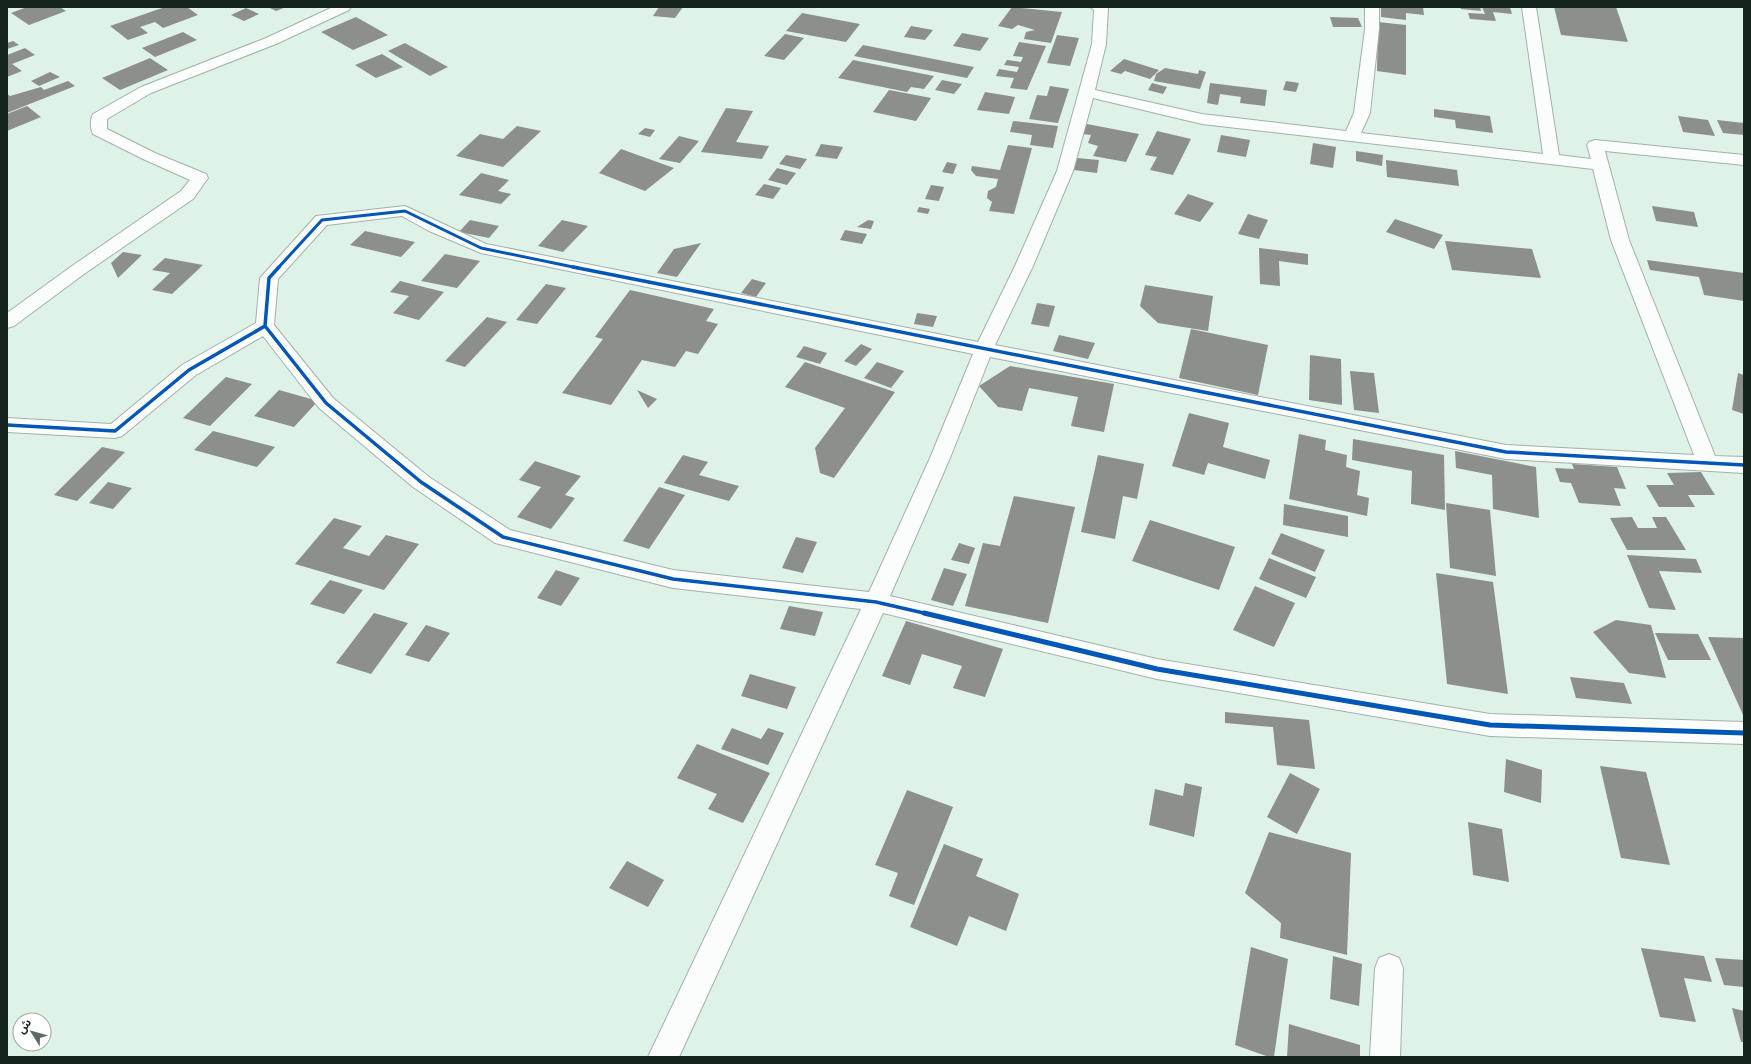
<svg xmlns="http://www.w3.org/2000/svg" width="1751" height="1064" font-family="'Source Sans 3','Noto Sans Arabic',sans-serif">
<rect width="100%" height="100%" fill="#def2e8"/>
<path fill="#8c8f8c" d="M27,7H60L66,11L29,25L11,13Z
M165,7H187L198,15L163,28L155,22L140,27L148,33L128,40L110,26Z
M268,7H286L276,11Z
M659,7H683L675,18L653,16Z
M1012,7L1062,12L1051,43L1024,39L1026,32L1035,30L1018,25L1012,29L998,26Z
M1381,7H1423L1424,15L1406,13V20L1381,17Z
M1460,7H1480L1481,11L1461,9Z
M1482,7H1510L1512,14L1493,12L1496,21L1470,19L1468,13L1485,14Z
M1554,7H1616L1628,42L1561,35Z
M246,8L259,14L244,21L231,15Z
M802,13L860,24L846,42L786,31Z
M356,17L388,35L353,50L321,32Z
M1330,17L1358,18L1362,27H1333Z
M1378,22L1406,25V75L1377,71Z
M911,26L933,30L925,40L904,37Z
M183,32L197,40L155,57L142,48Z
M962,33L989,38L980,51L953,46Z
M785,34L804,38L784,60L764,56Z
M1057,35L1079,38L1070,66L1047,63Z
M13,41L19,45L7,49V43Z
M1019,42L1046,46L1027,90L1010,88L1014,78L996,76L999,69L1017,72L1019,67L1004,65L1007,60L1021,62L1023,57L1013,56Z
M405,43L448,67L430,76L388,51Z
M863,45L974,67L967,78L854,56Z
M25,48L35,55L12,64L22,71L7,77V55Z
M382,54L403,67L376,78L355,65Z
M150,58L168,70L120,90L102,78Z
M1124,59L1159,70L1150,79L1125,71L1121,74L1110,71Z
M853,60L934,76L924,89L911,87L907,92L838,78Z
M1165,68L1198,74L1199,70L1206,72L1200,89L1154,81L1156,74Z
M50,72L60,77L39,86L31,81Z
M942,80L962,84L954,94L935,90Z
M68,81L75,86L7,113V94L10,96L41,87L44,90Z
M1286,81L1299,83L1296,92L1283,90Z
M1152,83L1167,87L1163,94L1148,90Z
M1210,83L1267,90L1265,106L1240,103L1241,97L1220,94L1218,105L1207,103Z
M1050,86L1069,89L1058,123L1029,119L1037,95L1047,96Z
M889,90L931,98L916,121L873,112Z
M985,92L1015,97L1009,114L977,110Z
M27,106L41,117L7,131V114Z
M726,108L753,111L736,142L769,146L762,159L701,152Z
M1434,109L1490,116L1493,133L1456,128L1455,120L1434,117Z
M1678,116L1708,120L1715,136L1683,132Z
M1717,120L1744,123V135L1723,133Z
M1013,121L1058,126L1053,148L1030,145L1032,135L1010,132Z
M1087,124L1139,134L1126,162L1093,156L1098,146L1088,143L1091,135L1082,134Z
M517,126L541,131L503,167L456,156L480,134L503,139Z
M645,128L655,130L650,137L638,134Z
M1157,131L1191,139L1173,175L1150,170L1157,157L1145,155Z
M1221,135L1250,140L1246,157L1217,152Z
M679,136L699,141L680,163L659,159Z
M1313,143L1336,147L1333,168L1310,164Z
M821,144L843,147L837,159L815,156Z
M1008,145L1032,148L1014,214L989,211L992,202L987,198L988,191L996,187L998,179L976,176L971,170L972,166L1000,170Z
M621,149L674,168L645,191L599,173Z
M1356,151L1383,155L1382,166L1356,161Z
M786,155L807,159L800,169L779,164Z
M1077,158L1099,160L1097,173L1074,170Z
M1386,160L1457,170L1459,186L1387,177Z
M947,162L957,164L953,174L942,172Z
M777,168L796,173L787,185L768,180Z
M481,173L509,180L498,191L511,194L501,204L459,195Z
M764,184L781,188L773,199L755,195Z
M931,185L944,187L939,201L925,199Z
M1188,194L1214,203L1200,222L1174,214Z
M1652,206L1694,212L1698,227L1656,221Z
M919,207L930,209L928,214L917,212Z
M1248,214L1268,220L1259,239L1238,234Z
M1395,219L1443,235L1434,249L1386,232Z
M470,220L499,226L489,238L459,232Z
M562,220L588,226L563,252L538,246Z
M868,220L874,221L871,229L857,227Z
M845,230L867,234L862,244L840,240Z
M365,231L415,242L401,257L350,245Z
M1445,241L1532,249L1541,278L1452,270Z
M701,243L677,277L657,273L674,249Z
M1259,248L1308,254V265L1279,261L1280,286L1260,284Z
M123,252L142,255L118,278L111,263Z
M445,254L480,261L457,288L421,281Z
M165,258L203,265L172,294L152,290L170,273L152,270Z
M1647,260L1744,273V301L1704,295L1699,277L1650,270Z
M752,279L766,283L756,297L741,293Z
M400,281L444,292L419,320L393,313L409,296L390,292Z
M546,284L566,288L537,324L516,320Z
M1145,285L1213,296L1208,331L1158,323L1140,306Z
M630,290L714,309L706,321L718,324L698,354L686,351L675,367L642,360L611,405L562,393L603,339L595,337Z
M1037,303L1055,306L1049,327L1031,324Z
M917,313L937,316L933,327L914,324Z
M487,317L507,322L465,367L445,361Z
M1191,329L1268,345L1258,395L1179,378Z
M1059,335L1095,343L1088,359L1053,351Z
M861,344L872,349L856,366L844,361Z
M804,346L827,353L820,364L796,357Z
M1310,355L1341,359L1342,405L1309,400Z
M805,362L895,392L834,478L820,473L815,448L845,408L785,387Z
M877,362L904,371L891,388L864,378Z
M1010,366L1114,384L1104,432L1071,426L1078,397L1029,388L1022,411L998,407L979,386Z
M1350,371L1374,373L1379,413L1354,410Z
M1738,373L1744,375V414L1732,410Z
M226,377L252,384L210,426L183,418Z
M279,390L318,401L294,427L254,416Z
M637,390L657,399L648,408Z
M1189,413L1229,423L1223,447L1270,460L1265,479L1208,463L1204,475L1172,466Z
M213,431L275,447L257,467L194,450Z
M1299,434L1326,440L1325,450L1347,455L1346,467L1360,471L1357,495L1369,498L1367,516L1289,499Z
M1353,439L1444,455L1445,510L1411,504L1412,471L1352,460Z
M102,447L125,452L77,501L54,495Z
M1455,451L1536,467L1539,518L1493,509L1492,475L1456,468Z
M683,455L708,462L699,475L739,486L729,501L664,483Z
M1098,455L1144,464L1137,499L1123,496L1115,539L1081,532Z
M535,461L581,476L565,495L575,498L551,529L517,517L541,487L519,480Z
M1572,464L1617,467L1626,489L1614,488L1621,506L1579,503L1571,483L1560,482L1555,468L1574,469Z
M1701,472L1715,495H1688L1695,507H1659L1646,485H1674L1667,473Z
M108,482L132,488L113,509L89,503Z
M659,487L685,495L649,549L623,541Z
M1014,496L1075,507L1048,623L965,606L983,543L1000,546Z
M1446,503L1490,510L1496,576L1450,568Z
M1284,504L1348,516V537L1283,525Z
M1632,517L1638,528H1657L1652,517H1666L1686,550H1627L1610,518Z
M334,518L362,526L343,548L369,556L386,535L419,544L384,590L295,564Z
M1150,520L1235,547L1219,590L1132,561Z
M1281,533L1325,550L1315,572L1271,554Z
M796,537L817,542L803,573L782,568Z
M959,543L975,548L969,564L951,560Z
M1627,555L1696,559L1702,573L1659,571L1676,610L1649,608Z
M1269,558L1316,577L1306,598L1259,579Z
M944,568L967,574L953,606L931,600Z
M556,570L580,578L561,606L537,598Z
M1436,573L1493,582L1508,694L1447,684Z
M330,580L363,590L344,614L310,604Z
M1255,586L1295,603L1274,647L1233,630Z
M789,606L823,612L815,636L780,629Z
M374,613L408,623L371,674L336,663Z
M1616,620L1651,625L1666,678L1629,673L1593,632Z
M906,621L1003,649L985,697L953,688L962,666L922,654L910,685L882,676Z
M426,625L450,633L429,662L405,655Z
M1655,633L1698,634L1711,660H1668Z
M1708,637L1744,638V717Z
M750,674L796,687L787,709L741,696Z
M1570,677L1624,683L1632,704L1576,698Z
M1225,712L1309,720L1315,769L1277,765L1273,727L1225,723Z
M732,728L761,739L768,728L784,733L768,765L721,749Z
M697,744L770,773L743,823L708,809L717,794L677,778Z
M1506,759L1542,770L1541,803L1504,792Z
M1600,766L1646,772L1670,865L1621,858Z
M1290,773L1320,789L1297,834L1267,817Z
M1185,783L1202,787L1194,837L1149,825L1155,789L1183,796Z
M907,790L953,807L914,905L889,896L898,873L875,865Z
M1468,822L1502,829L1509,882L1473,875Z
M1269,832L1351,853L1347,955L1280,938L1281,923L1245,893Z
M944,844L983,859L976,876L1019,894L1006,931L969,916L957,946L910,927Z
M627,861L664,880L648,907L609,888Z
M1251,947L1288,959L1274,1057H1269L1235,1045Z
M1641,948L1704,956L1712,982L1684,978L1696,1022L1660,1017Z
M1333,956L1362,964L1359,1006L1330,999Z
M1715,958L1744,960V987L1724,985Z
M1732,1008L1744,1011V1042H1741Z
M1289,1024L1360,1045V1057H1287Z"/>
<g fill="none" stroke-linecap="round" stroke-linejoin="round">
<defs>
<path id="minor" d="M333,7H351L349,10L276,44L151,93L107,119V129L155,153L206,174L208,178L193,199L84,274L14,326L7,328V313L72,266L181,191L190,180L143,159L93,134C90,129 90,119 93,114L141,87L266,38Z
M1090,7L1108,8L1106,44L1095,90L1202,114L1346,131L1354,113L1365,29V7H1379V29L1370,113L1361,133L1543,154L1522,7H1536L1559,155L1591,159L1587,145L1589,142L1595,140L1744,155V165L1605,151L1629,240L1715,456L1744,457V473L1506,459L990,357L950,458L890,596L1157,659L1490,714L1744,722V744L1490,736L1157,679L883,613L679,1057H648L861,609L673,588L495,543L413,487L319,408L263,336L196,375L122,436L115,438L7,432V418L111,424L182,365L256,323L260,278L316,216L405,206L486,244L978,342L1015,266L1057,171L1092,44L1094,10ZM1093,98L1202,124L1593,169L1611,240L1694,455L1506,445L995,345L1033,266L1073,171ZM402,216L429,231L481,253L973,354L930,458L869,592L673,570L510,530L429,477L333,398L274,325L278,279L327,225Z
M1389,954L1399,958L1403,968L1400,1057H1370L1375,968L1379,958Z"/>
</defs>
<use href="#minor" stroke="#a2b1aa" stroke-width="2"/>
<use href="#minor" fill="#fafdfc" fill-rule="evenodd"/>
<defs>
<path id="cycleway-far2" d="M278,268L322,220L405,211L481,248L578,268"/>
<path id="cycleway-far1" d="M573,267L1506,452L1744,465
M265,326L269,278L279,267
M7,425L115,431L189,370L265,326L326,403L421,482L503,537L673,579L876,602L928,614"/>
<path id="cycleway" d="M924,613L1157,669L1490,725L1744,733"/>
</defs>
<use href="#cycleway-far2" stroke="#fff" stroke-width="5"/>
<use href="#cycleway-far1" stroke="#fff" stroke-width="6"/>
<use href="#cycleway" stroke="#fff" stroke-width="8"/>
<use href="#cycleway-far2" stroke="#0057b8" stroke-width="3"/>
<use href="#cycleway-far1" stroke="#0057b8" stroke-width="3.5"/>
<use href="#cycleway" stroke="#0057b8" stroke-width="5"/>
</g>
<rect width="1751" height="1064" fill="none" stroke="#16241e" stroke-width="16"/>
<g transform="translate(32 1032) rotate(307)"><circle r="19" fill="#ffffff" stroke="#a2a7a5"/>
<path d="M0-3L7 15L0 10L-7 15Z" fill="#5c6c65"/>
<text y="-6" font-size="11" font-weight="bold" text-anchor="middle" fill="#16241e">ش</text>
</g>
</svg>
